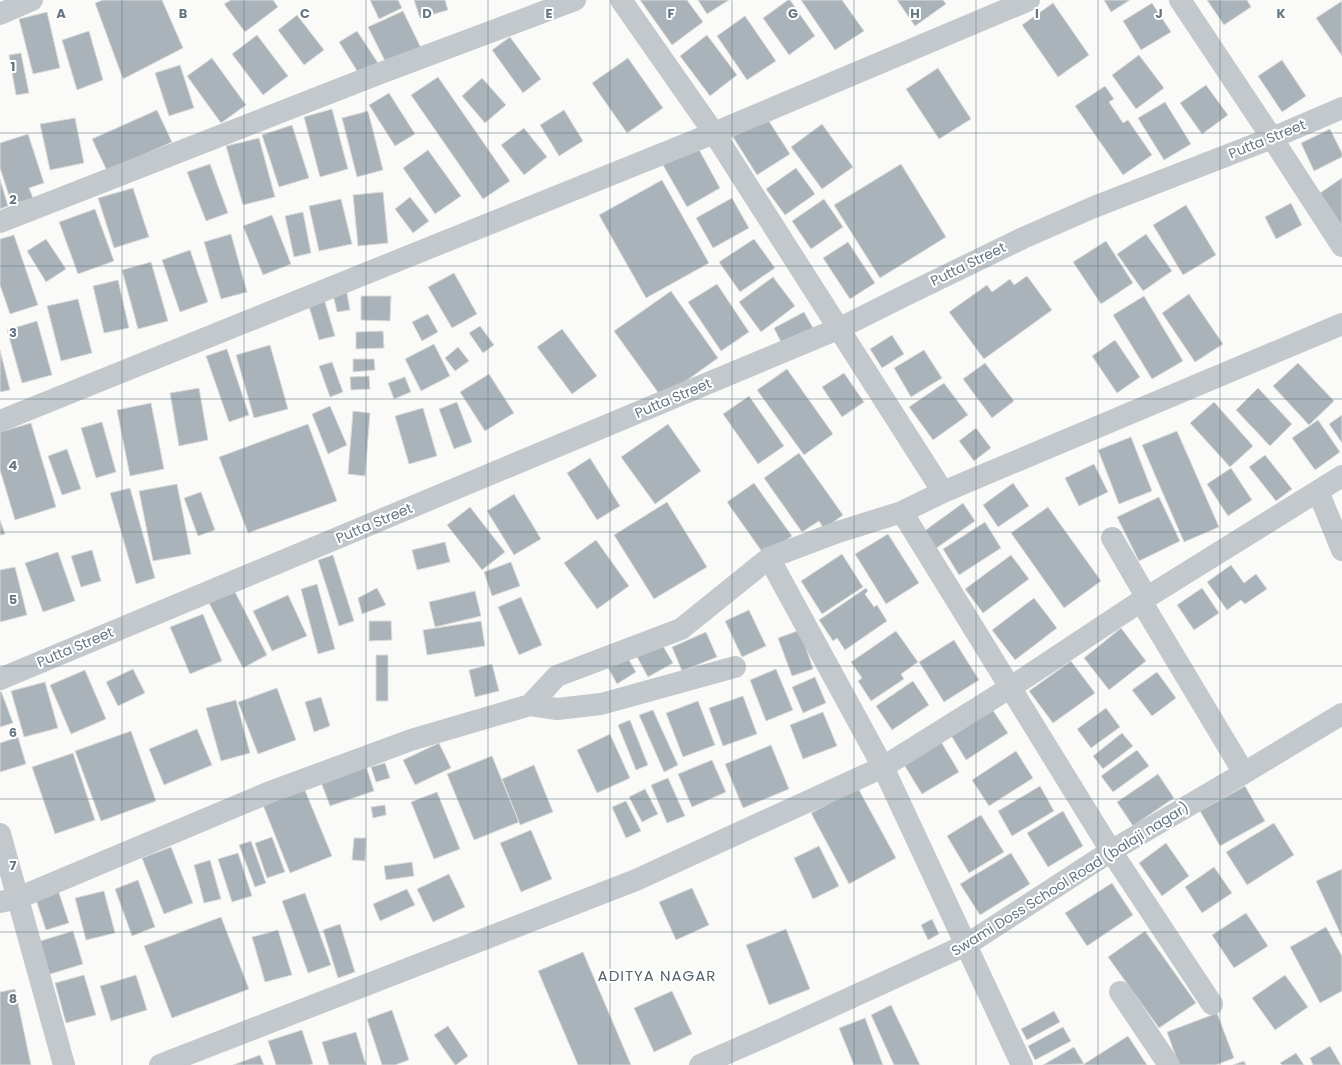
<svg xmlns="http://www.w3.org/2000/svg" width="1342" height="1065" font-family="Poppins,sans-serif">
<rect width="100%" height="100%" fill="#fafaf8"/>
<path fill="#aab3b9" stroke="#dcdcda" d="M103,0H162L183,48L123,79L95,3Z
M231,0H273L278,7L245,32L224,4Z
M370,0H398L402,8L379,19Z
M414,0H445L448,10L420,18Z
M640,0H687L703,22L672,45Z
M698,0H729L707,14Z
M788,0H790L815,36L789,55L763,18Z
M801,0H842L864,31L835,50Z
M897,0H943L946,4L915,26Z
M1104,0H1130L1111,12Z
M1207,0H1247L1251,7L1224,25Z
M1342,1V56L1316,18Z
M1053,3L1089,55L1058,77L1022,25Z
M1152,3L1171,32L1141,50L1123,21Z
M403,11L421,48L387,65L368,27Z
M47,12L60,68L33,74L19,19Z
M297,15L324,50L304,65L278,30Z
M745,16L776,61L747,80L717,36Z
M89,31L103,80L77,90L62,40Z
M357,31L378,63L359,74L339,42Z
M257,35L288,76L263,95L232,54Z
M707,35L737,75L710,96L680,56Z
M510,37L541,79L523,93L492,50Z
M21,53L29,93L16,95L9,55Z
M1139,55L1164,88L1136,109L1112,75Z
M212,58L246,105L221,123L187,76Z
M628,58L663,108L627,133L592,83Z
M1282,60L1306,96L1282,112L1258,76Z
M180,65L194,108L169,116L155,73Z
M938,68L971,119L939,139L906,89Z
M438,77L510,181L483,199L411,95Z
M482,78L506,105L485,123L462,96Z
M1206,85L1228,115L1202,134L1180,103Z
M1105,86L1114,99L1109,102L1123,123L1128,120L1152,155L1123,175L1075,106Z
M389,93L415,134L395,146L369,105Z
M1165,102L1191,144L1164,160L1138,118Z
M332,109L348,169L320,177L304,117Z
M157,110L172,142L107,171L92,139Z
M564,110L583,141L559,156L540,125Z
M368,111L383,170L357,177L342,118Z
M765,115L790,154L757,175L733,137Z
M75,118L84,163L50,170L40,124Z
M822,124L853,167L822,189L791,147Z
M292,125L309,178L279,187L262,135Z
M524,128L547,157L524,175L501,145Z
M1330,129L1342,153V157L1314,171L1301,143Z
M28,134L44,183L29,188L33,198L12,205L0,168V143Z
M259,138L275,197L243,205L226,146Z
M697,146L720,188L687,207L663,165Z
M428,150L461,196L435,214L403,168Z
M210,164L228,213L206,221L187,172Z
M901,164L946,237L880,278L834,205Z
M796,168L815,194L785,215L766,189Z
M1342,178V226L1320,193Z
M0,179L8,206L0,209Z
M662,180L709,263L646,298L599,215Z
M133,188L149,237L114,248L98,198Z
M383,192L388,243L358,246L353,195Z
M410,197L429,221L413,233L395,209Z
M732,198L749,228L713,248L696,218Z
M341,199L352,244L319,251L309,206Z
M824,199L843,227L811,249L792,221Z
M1291,203L1302,225L1276,239L1265,217Z
M1186,205L1216,255L1183,275L1153,225Z
M95,209L114,261L78,274L59,222Z
M303,212L311,253L294,257L285,216Z
M272,215L291,264L263,275L243,226Z
M231,234L247,292L221,299L204,242Z
M1146,234L1172,271L1143,291L1117,254Z
M14,235L38,305L10,314L0,285V239Z
M46,239L66,269L46,282L27,251Z
M754,239L775,268L740,292L719,262Z
M1106,241L1133,283L1101,304L1073,262Z
M848,242L875,283L850,299L823,258Z
M190,250L208,302L180,312L162,260Z
M151,262L168,321L138,329L122,270Z
M454,273L477,314L452,328L428,287Z
M1027,276L1052,310L984,359L949,312L987,285L992,292L1010,279L1014,285Z
M773,277L795,306L761,332L739,302Z
M118,280L129,328L104,333L93,286Z
M717,284L749,332L721,351L688,302Z
M346,288L350,310L337,312L332,290Z
M671,291L718,358L662,398L614,331Z
M1189,294L1223,344L1195,362L1162,313Z
M361,296H391L390,321L361,320Z
M1144,296L1183,361L1152,379L1113,315Z
M78,299L92,353L61,361L47,306Z
M324,299L335,336L319,340L308,303Z
M804,312L813,328L782,344L774,328Z
M428,314L438,332L422,341L412,322Z
M37,321L52,375L22,383L7,330Z
M480,326L494,345L483,353L469,333Z
M562,329L597,376L572,394L537,347Z
M383,331L384,348L356,349V332Z
M892,335L904,354L882,368L870,349Z
M1115,340L1140,377L1117,393L1092,356Z
M434,344L450,376L421,391L405,359Z
M270,345L288,409L254,418L236,355Z
M458,347L469,361L455,371L445,358Z
M227,349L249,415L229,422L206,356Z
M0,350L10,390L0,392Z
M924,350L942,378L911,397L894,368Z
M353,359H374L375,370L353,372Z
M332,362L343,392L330,397L319,366Z
M985,363L1014,401L992,418L963,379Z
M1298,363L1334,401L1309,425L1273,386Z
M787,369L833,434L804,455L757,390Z
M844,373L864,402L842,417L822,387Z
M489,374L514,413L485,431L460,392Z
M369,376L370,389L351,390L350,377Z
M405,377L411,392L394,399L388,383Z
M944,383L968,415L933,440L909,407Z
M199,388L208,440L179,446L170,393Z
M1258,388L1292,424L1270,446L1236,410Z
M749,396L784,446L758,464L723,414Z
M457,402L472,442L454,449L439,409Z
M1214,402L1253,446L1230,467L1190,423Z
M151,403L164,469L130,476L117,410Z
M330,406L347,445L328,454L312,414Z
M423,408L437,456L409,464L395,416Z
M353,411L370,413L365,476L348,474Z
M1342,415V443L1329,424Z
M1318,420L1340,452L1315,470L1292,438Z
M102,422L116,472L96,478L81,428Z
M31,423L56,507L15,520L0,470V432Z
M308,424L337,501L248,533L219,457Z
M668,424L701,471L655,504L621,457Z
M976,428L991,448L974,461L959,441Z
M1177,431L1219,527L1184,542L1142,445Z
M1131,437L1152,491L1119,504L1098,450Z
M67,449L81,489L62,495L48,456Z
M799,453L843,515L824,529L819,521L802,532L764,478Z
M1265,455L1292,489L1276,501L1249,467Z
M590,458L620,506L597,520L567,473Z
M1094,464L1108,492L1079,506L1065,478Z
M1231,468L1252,500L1228,516L1207,484Z
M754,483L792,536L765,556L727,502Z
M1013,483L1029,506L998,527L983,505Z
M177,484L191,554L153,561L139,491Z
M130,488L155,578L136,584L110,493Z
M201,492L215,530L198,536L184,498Z
M514,494L541,539L514,555L487,511Z
M1159,497L1180,541L1139,561L1117,517Z
M667,502L707,567L654,599L614,535Z
M963,503L975,521L935,549L923,532Z
M470,507L505,552L482,570L447,525Z
M1048,507L1101,581L1064,608L1011,533Z
M0,520L5,534L0,535Z
M985,522L1001,548L959,575L943,549Z
M888,534L919,583L886,604L855,554Z
M596,540L629,586L597,609L564,563Z
M445,542L450,562L417,570L412,550Z
M92,550L101,581L81,587L71,556Z
M58,552L75,601L43,612L25,563Z
M842,554L863,587L822,614L801,581Z
M333,555L354,621L339,626L318,560Z
M1011,555L1029,579L983,613L965,589Z
M511,562L520,586L492,596L484,572Z
M1231,565L1244,583L1256,574L1267,589L1245,604L1241,600L1227,610L1207,582Z
M15,567L27,615L0,622V570Z
M317,584L335,649L318,654L301,589Z
M377,588L386,605L362,614L358,598Z
M866,588L868,591L865,594L874,607L877,605L887,621L845,650L837,638L833,641L819,620Z
M1202,588L1219,613L1194,630L1177,605Z
M234,590L267,655L243,668L209,603Z
M475,591L481,616L435,627L429,602Z
M288,595L307,636L272,651L253,611Z
M521,597L542,645L519,655L498,607Z
M1034,598L1057,628L1015,660L992,630Z
M749,610L766,646L742,657L725,621Z
M203,614L222,661L190,674L170,627Z
M369,621H391L392,640L369,641Z
M481,621L485,646L427,655L423,630Z
M1121,628L1146,661L1109,690L1084,658Z
M800,630L813,669L792,676L778,638Z
M896,631L918,662L901,674L904,679L871,701L858,681L862,678L851,662Z
M706,632L717,657L682,671L672,647Z
M954,640L979,680L944,702L919,662Z
M660,641L673,663L648,677L636,655Z
M625,653L636,672L617,684L606,664Z
M376,655H388V701H376Z
M1071,661L1095,693L1053,723L1029,691Z
M492,664L499,691L475,697L469,670Z
M133,669L145,693L118,706L106,682Z
M776,669L793,710L766,721L750,680Z
M85,670L106,719L71,734L50,685Z
M1157,672L1176,698L1152,716L1132,690Z
M815,677L826,703L803,713L792,687Z
M913,681L929,705L892,730L876,706Z
M45,682L58,728L24,737L11,691Z
M277,688L296,740L258,754L238,702Z
M1,691L13,723L0,727V692Z
M743,696L757,734L723,746L709,708Z
M321,697L330,726L314,732L305,702Z
M236,700L250,753L221,761L206,708Z
M698,701L715,745L683,757L666,713Z
M990,706L1008,733L966,760L949,732Z
M1106,708L1120,727L1091,748L1077,729Z
M653,710L678,765L664,772L639,715Z
M823,712L837,746L803,759L790,725Z
M630,720L648,765L636,770L618,725Z
M197,729L212,765L164,785L149,749Z
M131,731L156,801L101,821L75,751Z
M1122,733L1133,746L1103,769L1093,756Z
M610,734L630,778L597,793L577,750Z
M18,737L26,764L0,772V743Z
M940,740L959,772L922,794L903,763Z
M439,743L451,768L415,785L403,760Z
M771,745L789,789L743,808L725,764Z
M1137,750L1149,766L1113,792L1101,776Z
M1016,751L1033,778L989,806L972,780Z
M73,753L95,820L55,834L32,767Z
M492,756L519,822L474,840L447,774Z
M712,760L726,792L692,807L678,774Z
M385,763L390,778L376,782L371,767Z
M534,765L553,812L520,825L502,779Z
M366,766L374,791L330,806L321,782Z
M1158,774L1174,798L1133,826L1117,802Z
M668,778L685,816L667,823L651,785Z
M1040,786L1054,811L1012,836L998,811Z
M1245,786L1265,821L1220,846L1200,811Z
M304,788L332,856L290,873L263,805Z
M858,788L896,858L849,884L811,813Z
M645,789L658,814L642,822L629,797Z
M437,792L460,849L434,859L411,802Z
M626,801L641,831L626,838L612,807Z
M385,805L386,815L373,818L371,807Z
M1063,811L1083,846L1048,867L1027,833Z
M981,815L1004,852L969,873L947,836Z
M1274,823L1294,855L1247,885L1226,852Z
M531,830L552,879L521,892L500,843Z
M272,837L285,872L267,878L255,843Z
M354,838H366L365,861L352,860Z
M251,841L266,883L255,887L239,845Z
M1166,843L1189,876L1162,896L1139,863Z
M819,846L839,886L813,899L794,858Z
M171,847L193,903L164,914L142,858Z
M238,853L252,896L232,902L218,859Z
M1011,853L1030,884L980,915L960,884Z
M210,860L221,899L204,903L194,865Z
M412,862L414,876L386,880L384,866Z
M1214,867L1232,893L1202,913L1185,887Z
M1342,869V937L1316,881Z
M449,874L465,907L433,922L417,889Z
M138,880L155,927L132,936L115,889Z
M1112,883L1133,915L1087,946L1065,913Z
M57,887L69,923L46,930L34,894Z
M692,888L709,925L676,940L659,902Z
M407,889L415,905L380,921L373,904Z
M104,891L115,933L86,940L75,898Z
M305,893L331,965L308,973L282,901Z
M1246,913L1268,946L1234,968L1212,935Z
M221,917L249,989L172,1018L144,946Z
M932,919L939,934L928,940L921,925Z
M340,924L355,972L338,978L323,930Z
M1326,927L1342,956V991L1320,1003L1290,947Z
M786,929L810,989L769,1005L746,945Z
M278,930L292,975L265,982L252,937Z
M73,931L83,964L47,975L37,942Z
M1145,931L1196,1003L1159,1028L1108,957Z
M583,952L631,1065H578L538,971Z
M84,975L96,1015L66,1023L55,983Z
M136,975L147,1010L111,1021L100,986Z
M1285,975L1308,1007L1275,1030L1252,998Z
M15,989L31,1065H0V992Z
M672,991L692,1034L654,1052L634,1008Z
M891,1005L920,1065H894L871,1015Z
M392,1010L409,1060L395,1065H382L367,1019Z
M1054,1011L1060,1022L1027,1040L1021,1029Z
M1217,1013L1234,1058L1216,1065H1179L1167,1032Z
M865,1018L883,1065H854L839,1028Z
M448,1026L468,1056L456,1065H455L434,1035Z
M1063,1027L1071,1041L1035,1060L1028,1046Z
M302,1030L313,1064L309,1065H276L268,1041Z
M356,1032L366,1065H329L322,1042Z
M1128,1036L1147,1065H1084V1064Z
M1330,1046L1341,1065H1313L1310,1058Z
M1074,1047L1084,1064L1043,1065Z
M1296,1053L1304,1065H1282L1280,1063Z
M260,1055L264,1065H233Z
M1244,1061L1246,1065H1233Z"/>
<g fill="none" stroke-linecap="round" stroke-linejoin="round">
<path stroke="#c3c8cc" stroke-width="22" d="M621,0L714,133L943,492
M1180,0L1272,138L1342,246
M0,14L32,0
M0,222L378,74L575,0
M0,421L714,133L1029,0
M1318,491L1342,550
M902,512L1111,851L1212,1004
M1112,538L1147,598
M769,558L883,767L1022,1065
M1141,601L1244,773
M0,679L840,328L906,295L1023,238L1094,207L1272,138L1342,108
M530,705L557,709L601,704L735,667
M0,834L64,1065
M0,902L18,898L270,792L411,740L530,705L557,676L681,629L769,558L838,532L902,512L943,492L1342,324
M1120,992L1169,1065
M160,1065L636,880L883,767L1011,687L1141,601L1342,476
M700,1065L780,1030L966,945L1111,851L1244,773L1342,714"/>
</g>
<path fill="none" stroke="#657683" stroke-width="1" stroke-opacity="0.55" d="M122,0V1065M244,0V1065M366,0V1065M488,0V1065M610,0V1065M732,0V1065M854,0V1065M976,0V1065M1098,0V1065M1220,0V1065M0,133H1342M0,266H1342M0,399H1342M0,532H1342M0,666H1342M0,799H1342M0,932H1342"/>
<g text-anchor="middle" dominant-baseline="central" stroke-width="4" stroke-linejoin="round" paint-order="stroke">
<g font-size="14" fill="#657683" stroke="#fff">
<text transform="translate(1267 139) rotate(-22)">Putta Street</text>
<text transform="translate(968 264) rotate(-26)">Putta Street</text>
<text transform="translate(673 398) rotate(-23)">Putta Street</text>
<text transform="translate(374 523) rotate(-23)">Putta Street</text>
<text transform="translate(75 647) rotate(-23)">Putta Street</text>
<text transform="translate(1070 879) rotate(-32)">Swami Doss School Road (balaji nagar)</text>
</g>
<g font-size="15" letter-spacing="1" fill="#57646e" stroke="#fff">
<text x="657" y="975">ADITYA NAGAR</text>
</g>
</g>
<g font-size="13" text-anchor="middle" font-weight="bold" fill="#657683" stroke="#fff" stroke-width="4" stroke-linejoin="round" paint-order="stroke">
<text x="61" y="18">A</text>
<text x="183" y="18">B</text>
<text x="305" y="18">C</text>
<text x="427" y="18">D</text>
<text x="549" y="18">E</text>
<text x="671" y="18">F</text>
<text x="793" y="18">G</text>
<text x="915" y="18">H</text>
<text x="1037" y="18">I</text>
<text x="1159" y="18">J</text>
<text x="1281" y="18">K</text>
<text x="13" y="71">1</text>
<text x="13" y="204">2</text>
<text x="13" y="337">3</text>
<text x="13" y="470">4</text>
<text x="13" y="604">5</text>
<text x="13" y="737">6</text>
<text x="13" y="870">7</text>
<text x="13" y="1003">8</text>
</g>
</svg>
